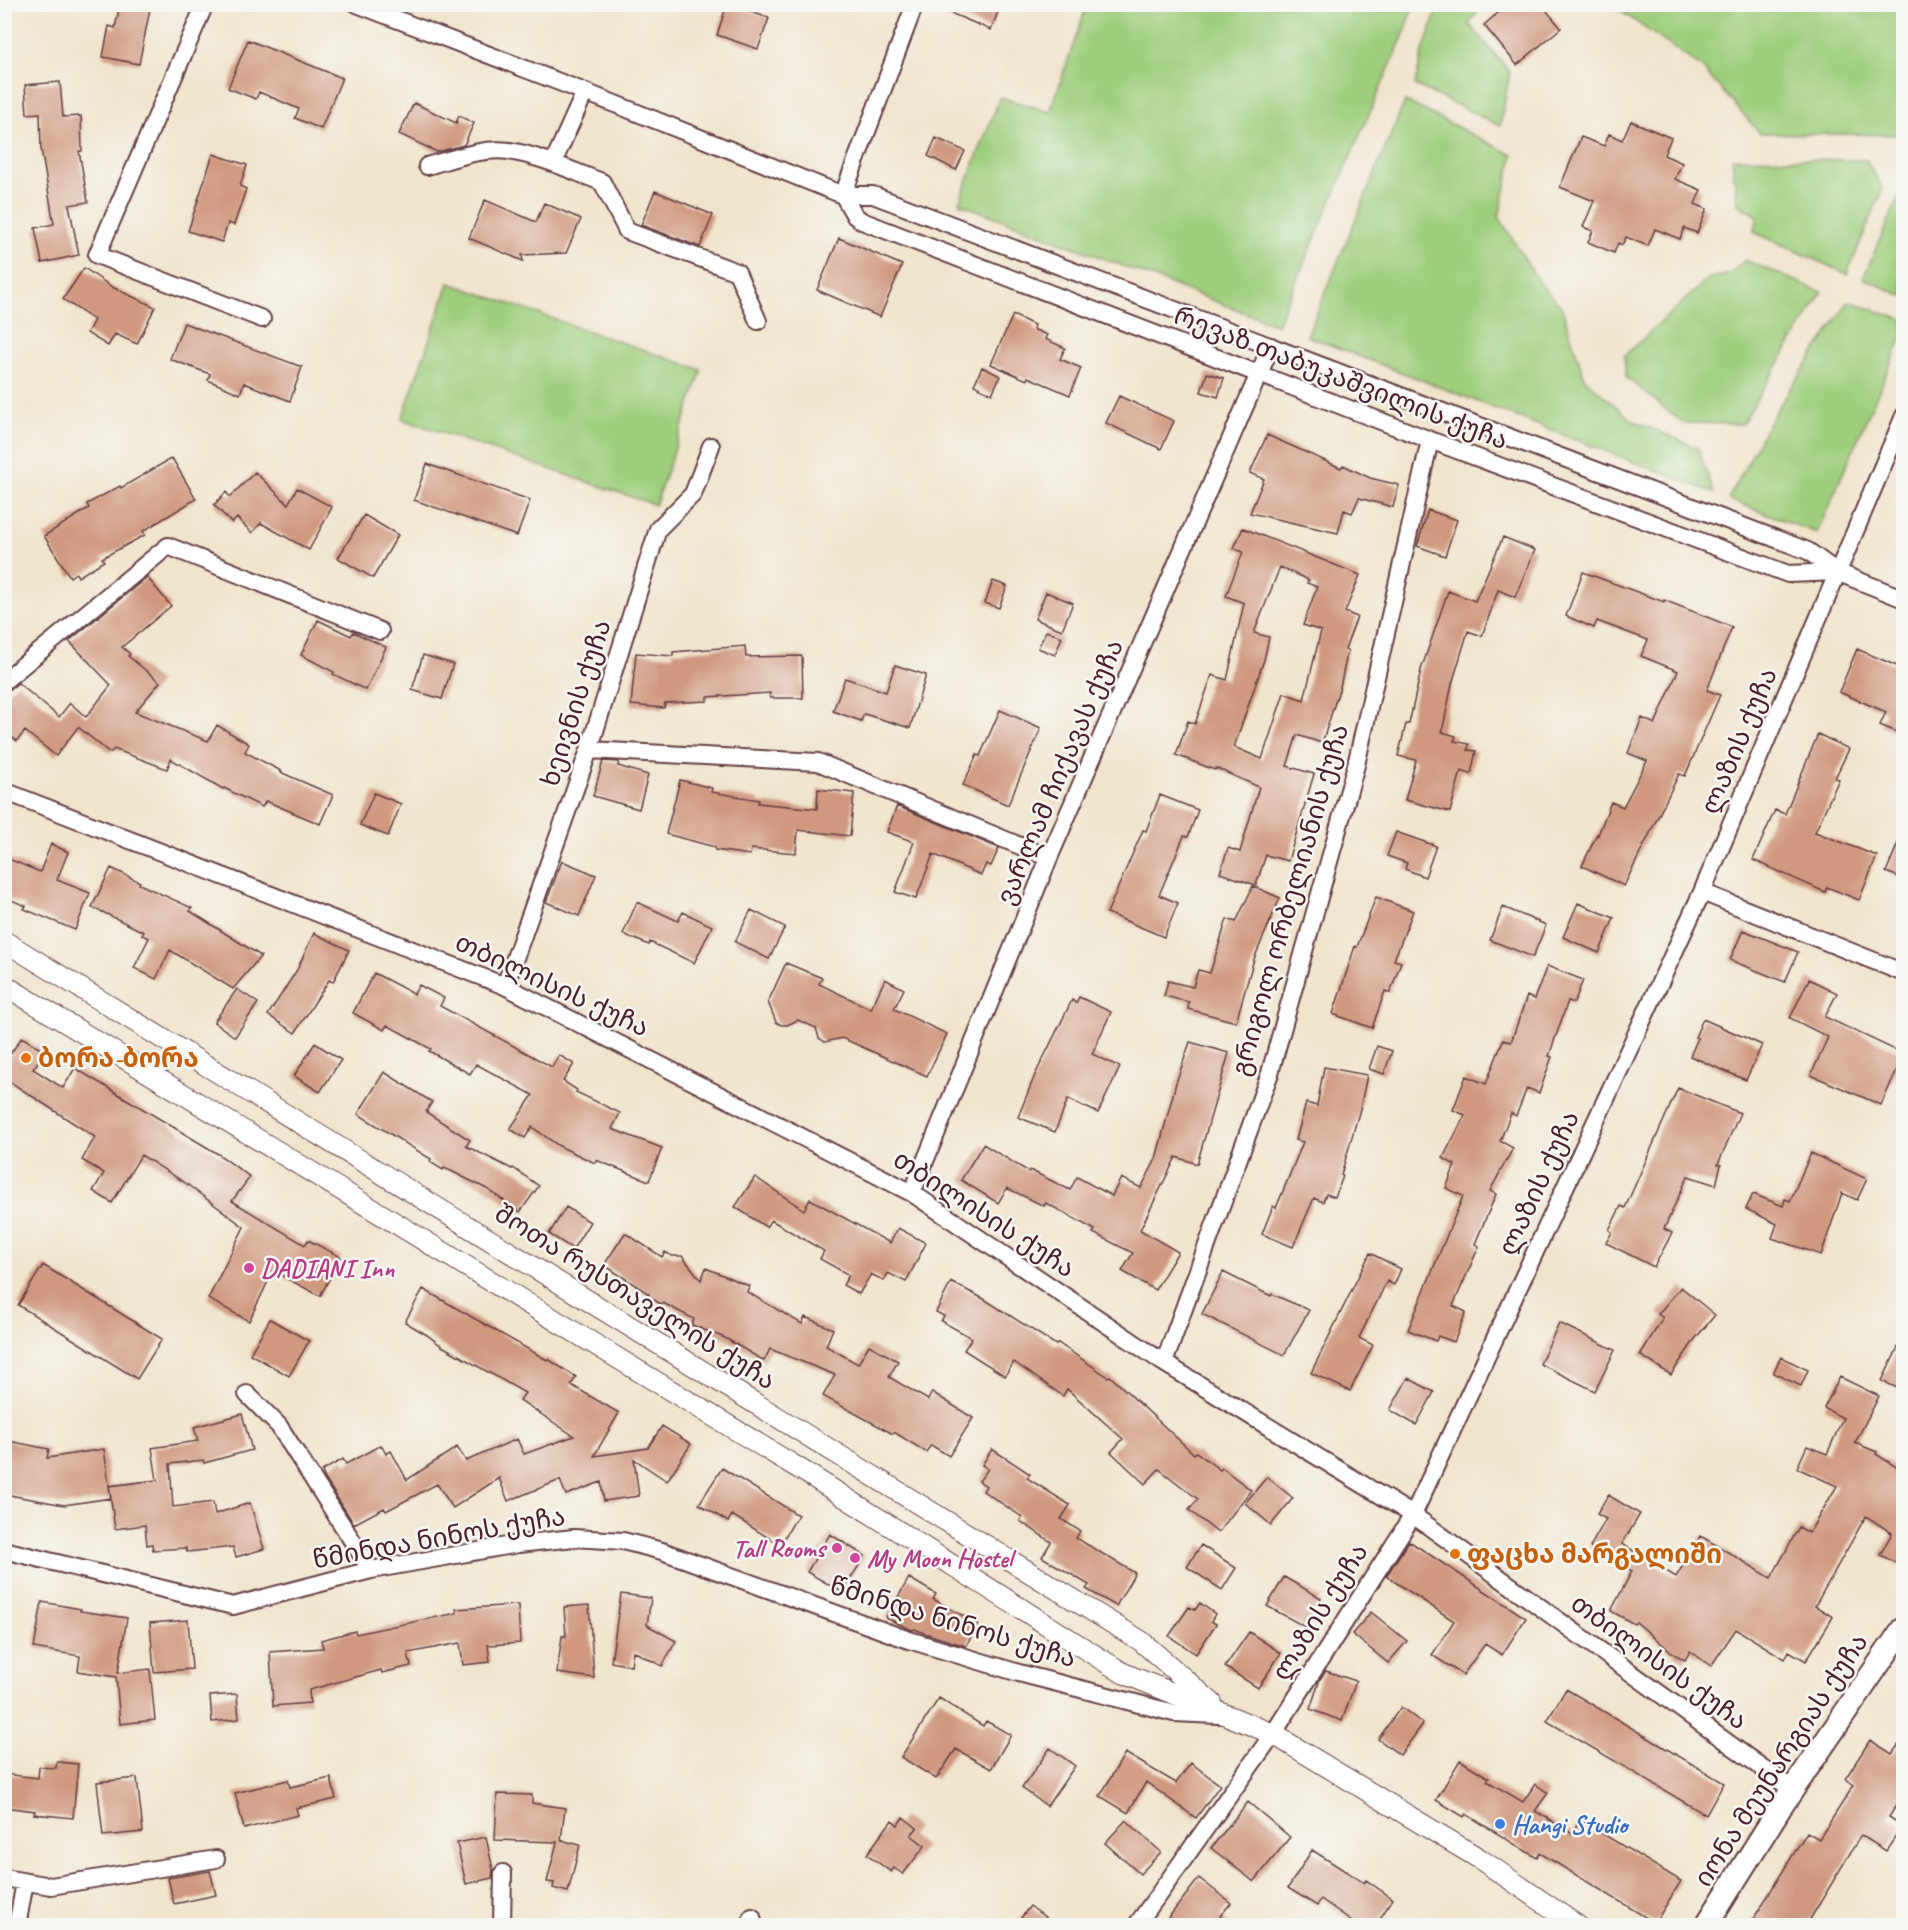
<svg xmlns="http://www.w3.org/2000/svg" width="1908" height="1930" font-family="Caveat,'Noto Sans Georgian',sans-serif">
<rect width="100%" height="100%" fill="#f6f6f2"/>
<filter id="ink" filterUnits="userSpaceOnUse"><feTurbulence type="fractalNoise" baseFrequency=".0167" numOctaves="2"/><feDisplacementMap in="SourceGraphic" scale="12" xChannelSelector="R" yChannelSelector="G"/><feConvolveMatrix kernelMatrix="1 2 1 2 8 2 1 2 1" color-interpolation-filters="sRGB"/></filter>
<filter id="wash" filterUnits="userSpaceOnUse"><feTurbulence type="fractalNoise" baseFrequency=".008" numOctaves="4" result="noise"/><feDisplacementMap in="SourceGraphic" scale="24" xChannelSelector="R" yChannelSelector="G"/><feGaussianBlur stdDeviation="1.35" result="paint"/><feColorMatrix in="noise" values="0 0 0 0 0 0 0 0 0 0 0 0 0 0 0 0 0 1.4 0 .05"/><feComposite in="paint" operator="in"/></filter>
<g filter="url(#wash)">
<rect width="100%" height="100%" fill="#f0e4cc"/>
<path fill="#9fce7d" stroke="#747654" stroke-width="1.5" d="M1087,5H1413L1407,27L1277,325L959,203L1000,97L1050,112Z
M1439,5H1482L1469,24L1510,72L1500,126L1415,85L1422,54Z
M1612,5H1903L1904,128L1901,135L1760,133L1701,67Z
M1405,101L1513,155L1499,217L1540,284L1561,306L1585,379L1632,420L1698,448L1714,493L1307,336Z
M1732,158L1866,160L1883,189L1847,274L1754,232L1758,217L1738,204Z
M1900,195L1904,196L1903,296L1863,278Z
M1745,260L1822,292L1742,424L1683,423L1626,377L1624,356L1708,279L1730,274Z
M449,283L702,370L655,505L402,419Z
M1849,301L1903,320V335L1817,533L1728,499L1775,412Z"/>
<g id="blocks">
<path fill="#d0987f" fill-rule="evenodd" d="M120,4H151L139,64L103,57L109,26L115,28Z
M727,4L769,18L758,49L717,35Z
M929,4H1001L991,30Z
M1508,4H1541L1561,28L1517,65L1484,25Z
M248,40L342,78L321,129L295,118L299,109L259,92L256,99L228,88Z
M60,82L63,117L81,116L82,151H79L88,202L69,205L79,255L42,263L35,228L54,224L41,149L40,113L27,114L25,85Z
M414,103L456,123L459,116L474,123L464,145L437,152L399,134Z
M1631,121L1671,138L1664,155L1682,163L1675,179L1701,190L1695,204L1707,209L1697,233L1684,228L1680,239L1655,229L1648,246L1626,237L1622,245L1618,243L1614,253L1588,242L1593,231L1583,227L1594,201L1560,187L1581,137L1604,146L1609,134L1622,140Z
M936,138L965,151L956,170L928,156Z
M213,154L247,165L240,186L246,189L234,225L228,223L222,242L188,231Z
M655,191L713,215L700,247L641,225Z
M485,200L536,222L544,203L581,219L566,253L522,255L523,261L469,238Z
M839,238L902,265L880,317L817,290Z
M84,268L112,287L155,307L137,344L115,334L108,346L87,333L94,320L63,299Z
M1013,315L1034,325L1033,329L1047,335L1045,339L1065,348L1060,359L1081,368L1070,395L1028,377L1027,380L991,364Z
M184,323L302,367L290,401L244,383L240,394L208,380L210,374L170,359Z
M982,367L1000,376L992,394L974,385Z
M1207,373L1224,378L1218,397L1201,392Z
M1119,396L1174,421L1161,449L1106,423Z
M1267,435L1341,468L1343,465L1370,478L1399,485L1393,507L1359,498L1352,513L1344,510L1338,533L1250,513L1264,479L1250,473Z
M172,458L196,499L143,531L145,535L102,558L104,561L78,577L76,573L70,577L44,536L89,508L87,504L120,486L121,488Z
M427,464L530,500L517,536L414,500Z
M255,472L288,504L297,488L332,507L309,550L261,523L252,533L237,518L232,523L214,505L226,492L230,497Z
M1428,510L1457,520L1445,556L1417,546Z
M364,515L398,535L373,578L338,558Z
M1243,528L1360,575L1345,612L1357,617L1345,649L1348,650L1340,687L1322,743L1297,735L1287,766L1314,774L1288,861L1266,855L1256,885L1220,873L1228,848L1240,852L1259,787L1216,768L1215,770L1176,755L1188,721L1195,724L1212,675L1227,680L1244,603L1226,596L1243,552L1234,548ZM1280,567L1309,580L1307,583L1317,587L1303,625L1321,631L1304,700L1284,693L1262,759L1234,747L1264,660L1269,637L1254,633Z
M1503,537L1535,550L1515,597L1498,590L1482,636L1468,631L1452,684L1442,732L1456,736L1454,741L1469,744L1468,750L1476,751L1471,774L1461,771L1450,812L1405,800L1416,760L1398,756L1406,724H1409L1421,670L1448,591L1475,601Z
M1583,572L1664,602V600L1732,627L1707,690L1720,695L1685,776L1679,774L1624,886L1582,866L1597,834L1598,835L1611,802L1623,807L1647,761L1628,753L1642,718L1655,724L1678,671L1641,656L1648,640L1597,621L1594,628L1566,616Z
M147,577L171,606L122,647L130,654L128,656L160,682L135,712L208,741L217,725L249,744L245,752L281,771L280,772L333,795L320,824L266,801L262,807L224,788L223,789L171,759L167,769L114,749L110,753L78,727L56,756L25,731L17,741L4,731V694L18,683L59,717L70,703L86,717L111,685L69,641Z
M993,581L1007,586L999,608L985,603Z
M1046,592L1073,603L1062,630L1035,619Z
M318,620L351,636L353,632L386,647L366,690L333,674L334,672L301,655Z
M1046,631L1062,637L1055,655L1038,648Z
M745,646L746,657L802,656L803,698H770V693L707,697V701L665,703L664,708L631,705L636,653L673,656V652Z
M1857,649L1904,669V735L1880,725L1886,712L1839,692Z
M423,655L453,664L442,699L412,690Z
M895,665L926,675L910,728L864,714L861,721L833,711L845,678L886,692Z
M1000,710L1041,728L1008,805L963,785L977,755L980,756Z
M1818,734L1849,749L1835,778L1839,779L1815,832L1877,856L1859,900L1827,887L1825,892L1753,860L1775,810L1785,814Z
M603,761L619,762L618,766L648,775L639,809L593,796Z
M680,780L712,788L711,792L759,800L758,803L817,809L818,789L854,793L850,836L798,830L796,853L751,849L750,855L715,850V847L666,834Z
M374,793L401,804L388,836L360,825Z
M1160,795L1198,810L1188,837L1184,836L1159,895L1178,903L1164,937L1107,913L1143,830L1146,831Z
M897,806L999,848L991,866L986,864L981,875L933,854L916,899L895,892L914,842L887,832Z
M1903,831H1904V879L1886,872Z
M1396,832L1436,846L1425,877L1405,869L1407,863L1387,856Z
M51,844L68,852L57,880L90,893L75,930L24,909L26,906L4,897V857L40,872Z
M562,861L596,875L579,916L546,902Z
M111,868L140,882L139,884L192,908L190,911L261,956L233,989L170,950L156,979L134,968L149,938L142,935L144,932L92,907Z
M1253,886L1280,898L1254,959L1236,1022L1188,1009L1189,1002L1164,996L1168,981L1193,987L1198,970L1210,973L1227,919L1236,922Z
M1376,897L1413,911L1394,960L1401,962L1390,993L1385,991L1372,1028L1333,1014L1355,946L1357,947Z
M637,902L678,921L683,912L712,926L694,963L650,942L649,945L623,934Z
M1578,903L1614,918L1599,953L1563,937Z
M1503,907L1546,925L1533,957L1490,940Z
M751,910L785,927L769,959L735,942Z
M1743,930L1798,952L1785,982L1730,960Z
M314,933L349,950L333,982L329,980L295,1033L268,1015L297,970Z
M786,963L822,978L819,984L871,1009L885,979L904,989L894,1009L947,1034L927,1076L842,1038L825,1042L819,1038L816,1028L798,1020L787,1025H781L776,1022L768,1002Z
M1547,966L1583,980L1574,1003L1568,1001L1549,1056L1552,1057L1539,1093L1527,1088L1516,1116L1511,1113L1500,1141L1513,1148L1490,1191L1496,1194L1475,1244L1479,1246L1453,1306L1466,1312L1454,1342L1438,1336L1436,1341L1408,1330L1463,1196L1446,1188L1455,1165L1443,1158L1465,1115L1453,1110L1466,1076L1486,1084L1503,1040L1511,1042L1527,996L1534,999Z
M374,973L414,994L419,985L444,998L440,1006L552,1067L559,1055L574,1064L563,1081L577,1090L576,1092L620,1113L612,1129L662,1148L649,1181L596,1160L595,1163L559,1146L532,1127L525,1138L510,1129L533,1095L476,1064L470,1074L429,1051L431,1049L387,1025L384,1030L353,1013Z
M1809,979L1837,993L1825,1017L1904,1054L1881,1105L1811,1075L1828,1037L1790,1018Z
M237,989L258,1003L235,1037L214,1022Z
M1079,997L1111,1012L1092,1054L1120,1067L1098,1113L1068,1099L1055,1132L1018,1117L1035,1075L1072,1000L1076,1003Z
M1703,1019L1762,1045L1746,1080L1690,1056L1698,1038L1695,1037Z
M22,1037L45,1052L33,1069L63,1088L75,1068L218,1154L250,1177L232,1201L305,1245L308,1240L341,1257L320,1296L273,1271L249,1321L208,1299L244,1227L184,1182L141,1155L112,1203L93,1191L104,1173L82,1160L95,1137L4,1078V1063Z
M1190,1042L1229,1053L1197,1164L1176,1157L1140,1230L1178,1252L1155,1290L1122,1271L1133,1253L1093,1233L1095,1230L1046,1203L1044,1206L1007,1188L998,1203L961,1180L983,1144L1029,1172L1030,1170L1070,1190L1077,1177L1112,1196L1121,1178L1141,1188L1156,1159L1176,1083Z
M315,1043L341,1060L320,1092L294,1076Z
M1377,1046L1392,1051L1384,1074L1369,1069Z
M1324,1067L1367,1075L1360,1109L1341,1175L1343,1176L1335,1197L1326,1194L1323,1202L1314,1198L1293,1247L1262,1234L1273,1206L1276,1208L1303,1142L1296,1140L1306,1103L1317,1106Z
M384,1072L432,1102L426,1112L470,1140L466,1146L512,1169L513,1168L539,1186L520,1212L487,1189L451,1171L444,1168L443,1170L430,1162L431,1159L358,1114Z
M1678,1088L1740,1113L1718,1164L1721,1165L1716,1185L1688,1176L1664,1229L1672,1233L1654,1267L1606,1243L1612,1232L1609,1230L1621,1206L1625,1208Z
M1811,1153L1867,1179L1857,1200L1842,1193L1821,1255L1772,1238L1777,1224L1746,1209L1753,1194L1783,1206L1785,1199L1790,1201Z
M755,1177L804,1210L810,1199L890,1243L898,1228L926,1243L906,1282L888,1273L884,1281L871,1274L859,1294L843,1285L849,1275L820,1259L824,1251L771,1220L766,1227L735,1207Z
M566,1207L590,1222L573,1249L549,1234Z
M625,1233L662,1257L665,1252L672,1256H682L701,1280L706,1268L749,1286L747,1292L802,1324L805,1317L833,1329L826,1346L858,1364L869,1345L898,1361L889,1377L928,1400L932,1392L973,1418L949,1456L931,1445L926,1452L894,1432L893,1434L823,1396L835,1375L770,1349L764,1361L725,1338L692,1325L694,1319L663,1303L662,1305L648,1296L649,1294L604,1265Z
M1370,1253L1401,1269L1394,1285L1387,1281L1359,1338L1373,1345L1350,1391L1311,1373Z
M43,1265L162,1339L137,1379L18,1305Z
M1223,1272L1271,1296L1272,1294L1309,1310L1284,1355L1202,1314Z
M951,1282L984,1299L1056,1345L1058,1343L1108,1377L1110,1376L1194,1454L1196,1452L1220,1470L1222,1468L1251,1490L1218,1533L1189,1510L1198,1499L1159,1469L1145,1484L1111,1452L1123,1439L1067,1389L1063,1396L1014,1362L1005,1376L964,1350L972,1338L941,1321L944,1316L936,1312Z
M1681,1287L1715,1315L1695,1339L1671,1375L1640,1355L1663,1318L1658,1314Z
M423,1289L547,1360L548,1359L576,1377L571,1385L619,1413L594,1456L648,1448L662,1426L691,1444L667,1481L634,1459L639,1496L604,1501L601,1482L566,1495L560,1480L508,1501L499,1478L453,1508L437,1484L386,1511L384,1508L354,1524L325,1479L322,1471L343,1459L346,1464L381,1445L386,1454L391,1451L407,1480L457,1447L466,1461L517,1439L524,1454L574,1436L520,1400L525,1393L442,1346L427,1335L405,1322Z
M270,1319L309,1341L289,1376L250,1354Z
M1559,1323L1615,1350L1595,1391L1540,1364Z
M1904,1335V1391L1882,1381Z
M1781,1357L1808,1370L1801,1386L1773,1373Z
M1840,1377L1879,1396L1855,1443L1877,1452L1876,1454L1904,1472V1567L1880,1555L1892,1533L1866,1516L1815,1606L1833,1617L1806,1661L1789,1651L1785,1659L1736,1629L1711,1666L1690,1651L1685,1660L1674,1654L1636,1622L1634,1624L1611,1611L1632,1571L1590,1547L1606,1519L1597,1514L1608,1495L1640,1514L1622,1544L1676,1577L1701,1536L1771,1578L1799,1527L1809,1533L1837,1486L1797,1468L1807,1446L1827,1454L1843,1418L1824,1408Z
M1408,1378L1434,1392L1416,1425L1390,1410Z
M242,1414L252,1450L204,1463L203,1460L170,1464L173,1507L213,1502L215,1514L250,1503L264,1549L236,1557L233,1547L187,1552L186,1548L153,1550L152,1544L147,1545L145,1525L115,1529L109,1486L157,1480L152,1448L198,1441L194,1427Z
M4,1440L49,1449L47,1458L104,1449L111,1498L64,1505L4,1494Z
M992,1449L1030,1474L1027,1478L1070,1505L1061,1519L1080,1531L1076,1538L1135,1573L1116,1606L1086,1589L1089,1585L1042,1557L1051,1542L1020,1521L1022,1517L983,1491L986,1486L979,1481L988,1469L982,1465Z
M722,1468L798,1515L780,1545L732,1515L728,1522L699,1504Z
M1267,1477L1293,1498L1271,1525L1245,1503Z
M830,1534L865,1556L842,1592L807,1572Z
M1409,1541L1526,1618L1502,1655L1485,1644L1463,1675L1432,1655L1454,1621L1386,1576Z
M1201,1545L1236,1568L1222,1590L1187,1567Z
M1284,1577L1321,1598L1305,1627L1267,1606Z
M909,1578L936,1594L933,1599L978,1624L966,1646L924,1633L915,1629L912,1630L886,1618Z
M621,1594L651,1598L647,1625L676,1641L662,1666L633,1651L631,1666L611,1662Z
M42,1602L81,1609L80,1611L127,1618L118,1673L150,1669L155,1720L120,1724L116,1677L78,1671L80,1656L34,1648Z
M1200,1603L1215,1614L1211,1621L1216,1624L1196,1654L1169,1636L1189,1607L1195,1610Z
M518,1605L520,1643L488,1645L490,1662L463,1665L460,1643L408,1653L411,1666L382,1673L381,1670L309,1690L310,1703L273,1706L270,1652L323,1648L321,1640L355,1631L356,1634L457,1613L456,1609Z
M589,1605L594,1678L557,1673L562,1636H566L564,1607Z
M1371,1612L1407,1641L1388,1663L1352,1634Z
M188,1620L192,1669L154,1672L150,1623Z
M1249,1632L1281,1653L1258,1688L1225,1667Z
M1326,1671L1356,1681L1342,1721L1310,1709L1320,1679Z
M1566,1689L1724,1783L1706,1815L1547,1721Z
M237,1694L239,1719L212,1722L210,1696Z
M939,1698L983,1726L986,1721L1011,1735L991,1769L956,1749L936,1779L901,1757Z
M1401,1707L1423,1724L1400,1755L1378,1739Z
M1904,1737V1793L1889,1817L1903,1826L1886,1851L1861,1835L1806,1926H1749L1807,1832L1819,1839L1854,1785L1845,1779L1870,1740L1892,1754Z
M1050,1748L1075,1766L1047,1806L1022,1788Z
M1125,1753L1176,1783L1191,1763L1220,1785L1196,1818L1146,1782L1128,1813L1100,1796Z
M1460,1760L1489,1778L1487,1781L1523,1802L1535,1784L1548,1793L1535,1811L1572,1833L1580,1820L1681,1881L1655,1923L1540,1853L1537,1858L1466,1814L1464,1817L1436,1800Z
M57,1762L78,1764L73,1818L34,1814L35,1811L4,1807V1774L38,1778L39,1767L56,1768Z
M137,1778L143,1832L103,1836L97,1782Z
M331,1778L336,1799L296,1808L298,1815L244,1829L235,1793L288,1780L290,1787Z
M497,1794L532,1795V1803L565,1808L561,1840L580,1845L568,1892L553,1888L554,1883L547,1882L557,1842L495,1840Z
M1248,1802L1290,1837L1254,1882L1211,1848Z
M903,1817L917,1828L911,1835L925,1846L903,1874L894,1868L891,1872L867,1854L892,1820L898,1825Z
M1126,1820L1161,1852L1140,1874L1105,1843Z
M486,1837L493,1870L492,1878L466,1884L457,1843Z
M1312,1850L1364,1883L1366,1880L1393,1899L1375,1926H1359L1321,1899L1317,1906L1288,1888Z
M210,1871L216,1895L174,1904L168,1878Z
M1199,1878L1231,1903L1220,1916L1232,1926H1162Z
M1030,1906L1057,1926H1015Z"/>
</g>
</g>
<g filter="url(#ink)">
<use href="#blocks" fill-opacity="0" stroke="#633d43" stroke-width="1.5"/>
<g fill="none" stroke-linecap="round" stroke-linejoin="round">
<defs>
<path id="minor" d="M205,4L97,255L262,319
M357,4L585,92L843,195H873L1808,551L1837,572L1904,599
M553,163L585,92
M427,166C453,159 483,147 509,151C541,156 572,171 602,182L627,231L737,272L758,321
M843,195L855,216L862,221L1430,440L1788,574L1837,572
M843,195L915,4
M4,681L168,546L380,631
M589,750L818,762L1049,858
M4,791L505,986L912,1193L1164,1363L1413,1515L1793,1790
M1702,892L1904,973
M505,986L589,750L658,529L693,494L711,446
M912,1193L1049,858L1271,346
M1164,1363L1270,1073L1356,765L1430,440
M247,1394L279,1426L371,1570
M4,1550L233,1606L371,1570L518,1544L574,1538L623,1541L662,1551L909,1640L1019,1673L1174,1713L1218,1715
M4,1878L51,1886L216,1859
M752,1917L754,1926
M17,1926L25,1882
M502,1926L503,1873
M1136,1926L1273,1734L1413,1515L1702,892L1904,416"/>
<path id="tertiary" d="M4,941L1141,1641L1212,1703
M4,985L808,1474L1123,1673L1273,1734L1480,1859L1578,1926"/>
<path id="secondary" d="M1706,1926L1780,1808L1904,1627"/>
</defs>
<use href="#minor" stroke="#633d43" stroke-width="20"/>
<use href="#tertiary" stroke="#633d43" stroke-width="22"/>
<use href="#secondary" stroke="#633d43" stroke-width="26"/>
<use href="#minor" stroke="#fff" stroke-width="16"/>
<use href="#tertiary" stroke="#fff" stroke-width="20"/>
<use href="#secondary" stroke="#fff" stroke-width="22"/>
</g>
</g>
<g fill="#e8710a" stroke="#f6f6f2" stroke-width="2">
<circle cx="26" cy="1058" r="6"/>
<circle cx="1455" cy="1554" r="6"/>
</g>
<g fill="#d1479c" stroke="#f6f6f2" stroke-width="2">
<circle cx="249" cy="1268" r="6"/>
<circle cx="837" cy="1548" r="6"/>
<circle cx="855" cy="1558" r="6"/>
</g>
<circle fill="#3f7fe0" stroke="#f6f6f2" stroke-width="2" cx="1500" cy="1824" r="6"/>
<g text-anchor="middle" dominant-baseline="central" stroke-width="5" stroke-linejoin="round" paint-order="stroke">
<g font-size="26" fill="#4a1f2b" stroke="#f6f6f2">
<text transform="translate(1341 378) rotate(21)">რევაზ თაბუკაშვილის ქუჩა</text>
<text transform="translate(576 703) rotate(-72)">ხეივნის ქუჩა</text>
<text transform="translate(1739 741) rotate(-67)">ლაზის ქუჩა</text>
<text transform="translate(1060 772) rotate(-67)">ვარლამ ჩიქავას ქუჩა</text>
<text transform="translate(1290 900) rotate(-74)">გრიგოლ ორბელიანის ქუჩა</text>
<text transform="translate(552 985) rotate(25)">თბილისის ქუჩა</text>
<text transform="translate(1539 1183) rotate(-65)">ლაზის ქუჩა</text>
<text transform="translate(984 1214) rotate(33)">თბილისის ქუჩა</text>
<text transform="translate(635 1297) rotate(32)">შოთა რუსთაველის ქუჩა</text>
<text transform="translate(439 1538) rotate(-10)">წმინდა ნინოს ქუჩა</text>
<text transform="translate(1320 1612) rotate(-58)">ლაზის ქუჩა</text>
<text transform="translate(953 1622) rotate(17)">წმინდა ნინოს ქუჩა</text>
<text transform="translate(1659 1662) rotate(36)">თბილისის ქუჩა</text>
<text transform="translate(1781 1760) rotate(-57)">იონა მეუნარგიას ქუჩა</text>
</g>
<g font-size="26" font-weight="bold" fill="#c56008" stroke="#f6f6f2" text-anchor="start">
<text x="38" y="1058">ბორა-ბორა</text>
<text x="1467" y="1554">ფაცხა მარგალიში</text>
</g>
<g font-size="26" font-weight="bold" fill="#b23c85" stroke="#f6f6f2" text-anchor="start">
<text x="261" y="1268">DADIANI Inn</text>
<text x="825" y="1548" text-anchor="end">Tall Rooms</text>
<text x="867" y="1558">My Moon Hostel</text>
</g>
<g font-size="26" font-weight="bold" fill="#366cbe" stroke="#f6f6f2" text-anchor="start">
<text x="1512" y="1824">Hangi Studio</text>
</g>
</g>
<rect width="1908" height="1930" fill="none" stroke="#f6f6f2" stroke-width="24"/>
</svg>
